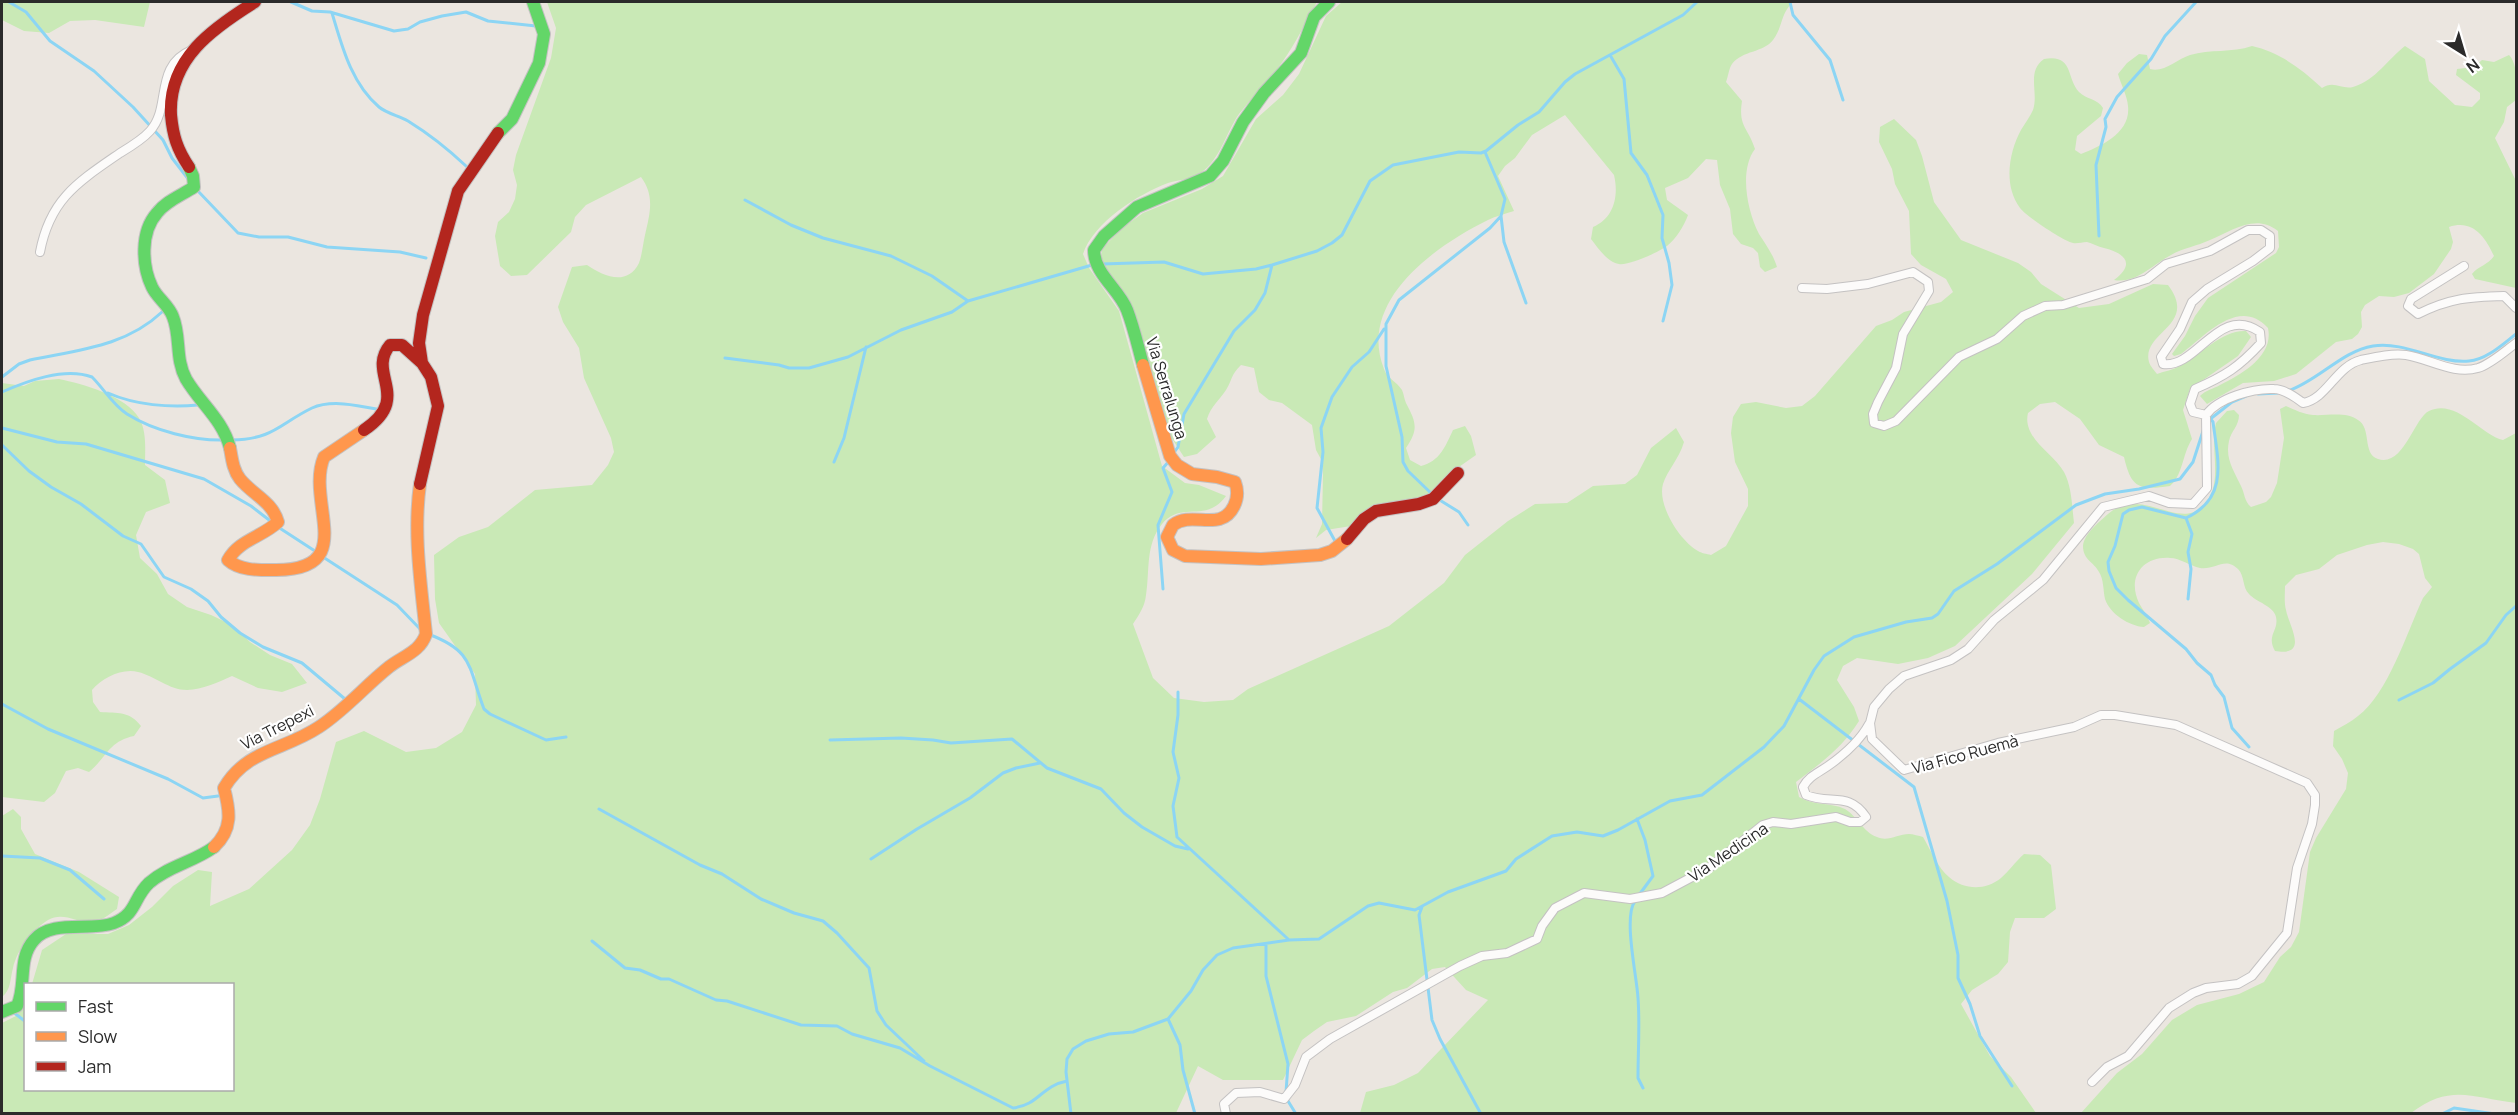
<svg xmlns="http://www.w3.org/2000/svg" width="2518" height="1115" font-family="Manrope,sans-serif">
<rect width="100%" height="100%" fill="#ebe6e0"/>
<path fill="#c9e9b6" d="M2,2H150L144,27L95,20L70,21L49,33L24,31L2,20Z
M547,2H1317C1306,21 1296,43 1283,61C1270,80 1253,96 1239,114C1225,134 1219,165 1195,176C1187,180 1177,180 1168,183C1138,194 1093,223 1083,254L1089,268L1119,311L1162,466L1185,483L1199,485L1226,496C1206,524 1182,500 1162,524C1145,545 1150,571 1146,595C1145,606 1139,615 1133,624L1153,678L1174,698L1204,702L1233,700L1248,689L1389,626L1444,583L1465,555L1508,521L1535,504L1567,503L1593,486L1625,484L1637,475L1651,448L1676,428L1684,442C1679,459 1667,471 1663,484C1657,505 1680,541 1698,551C1701,553 1707,554 1711,555L1726,546L1748,506V489L1735,462L1731,433L1733,417L1741,404L1756,402L1786,408L1802,406L1815,396L1876,326L1892,320L1904,312L1941,302L1953,292L1946,279L1921,265L1911,254L1909,211L1895,184L1892,169L1879,142L1880,127L1894,119L1916,140L1922,156L1934,202L1961,240L2018,263L2031,272L2041,284L2079,308L2109,304L2153,284L2168,285C2199,326 2141,332 2149,362C2150,366 2155,371 2157,374C2165,371 2173,370 2180,366C2201,355 2221,330 2246,331L2251,337L2238,356L2190,389L2183,410L2192,439C2182,455 2183,475 2170,486C2138,491 2131,487 2124,457L2099,445L2080,419L2055,402L2040,404L2028,413C2022,438 2053,453 2064,472C2072,487 2072,507 2074,523L2032,574L1955,646L1928,658L1898,664L1857,658L1843,666L1837,680L1854,707L1859,721C1843,747 1820,764 1796,782L1799,797C1814,806 1830,802 1845,809C1857,816 1863,832 1877,837C1888,842 1898,834 1909,834C1913,834 1919,836 1923,837C1930,849 1938,868 1949,877C1964,890 1985,891 2001,878C2009,871 2015,862 2024,854L2040,855L2051,865L2056,909L2044,918H2015L2010,932L2008,962L1998,974L1972,990L1961,1004L1990,1056L2011,1077L2036,1113H1360L1366,1092L1394,1085L1418,1073L1488,1000L1466,990L1445,967L1432,969L1407,988L1393,992L1356,1016L1327,1022L1314,1031L1302,1040L1283,1080H1223L1198,1066L1176,1113L2,1114V1023L16,1016L25,1002L26,1090H232V984H32L42,950L66,934H108L129,925L152,907L173,886L198,870L212,872L210,906L249,889L292,850L310,825L320,799L336,742L364,731L406,752L436,748L462,732L476,705L475,674L439,623L435,599L434,555L459,537L488,527L535,490L592,485L608,465L614,452L611,438L584,378L579,348L563,322L558,307L572,267L587,265C603,276 627,287 639,263C642,255 643,244 645,235C650,213 655,196 641,177L586,205L575,217L571,232L527,275L511,276L500,266L495,236L498,222L509,212L515,199L517,185L513,170L516,155L551,58L556,28Z
M1342,2H1793C1780,14 1783,27 1773,40C1763,53 1743,50 1732,64C1729,68 1728,77 1726,82L1742,101C1738,127 1748,127 1755,149C1739,170 1747,211 1759,234C1766,245 1773,254 1777,267L1765,272L1760,267L1758,253L1753,248L1741,244L1733,234L1730,209L1720,185L1717,160L1706,159L1688,178L1665,188L1667,200L1688,215C1684,226 1676,239 1667,246C1659,252 1628,266 1619,264C1607,262 1598,248 1591,239L1593,227C1614,218 1619,196 1614,175L1565,115L1532,135L1515,158L1505,166L1498,176L1514,211C1505,214 1496,216 1488,220C1435,246 1357,301 1384,369C1387,378 1397,382 1402,390C1404,394 1404,399 1406,403C1416,422 1419,429 1406,448L1410,460L1421,466C1440,461 1445,447 1453,430L1465,426L1471,436L1476,455L1456,469L1446,483L1424,500L1351,526L1326,530L1316,538L1322,524L1323,474L1322,461L1316,450L1312,425L1282,403L1269,400L1259,392L1254,368L1241,365C1230,376 1233,379 1226,390C1219,401 1211,406 1207,419L1216,437L1197,454L1184,457L1171,437L1130,304L1106,268L1101,257L1102,249L1122,228L1143,213L1202,189L1223,176L1256,119L1283,95L1299,74L1326,16Z
M2252,46C2279,52 2302,69 2322,88C2334,80 2342,90 2353,87C2376,80 2388,59 2405,46L2425,59L2429,81L2455,105L2472,107L2480,99V93L2456,75L2457,69L2474,67L2482,60L2494,62L2509,55C2518,64 2517,86 2516,100L2507,107L2504,122L2495,138L2516,181V288L2475,279L2472,274C2478,266 2488,265 2494,256C2485,236 2472,219 2449,227L2453,242L2451,249L2434,274L2409,293L2394,297L2379,296L2365,305L2361,312L2362,327L2358,334L2352,339L2336,342L2296,374L2274,381L2243,383L2207,404L2200,396C2206,390 2213,389 2220,385C2242,374 2274,356 2268,328C2239,296 2205,336 2181,354L2174,356L2172,354L2185,336L2195,316L2208,298L2276,253L2279,247L2278,231C2255,213 2232,231 2210,240C2197,246 2183,248 2171,255C2153,264 2137,284 2114,280C2136,264 2125,253 2104,248C2098,247 2092,243 2087,242C2082,242 2077,244 2073,243C2063,241 2026,216 2020,208C2003,185 2009,152 2021,130C2025,123 2030,117 2033,110C2039,92 2026,72 2044,59C2074,54 2066,78 2079,92C2087,100 2097,98 2103,108L2101,116L2077,136L2075,150L2081,154C2101,146 2131,133 2128,106C2127,95 2121,85 2118,74L2127,63L2139,54L2147,55L2150,69C2164,73 2177,59 2190,55C2210,49 2232,53 2252,46Z
M59,379C83,384 126,396 139,418C147,431 145,451 145,465L165,480L170,503L146,512L136,535L140,558L157,574L168,594L187,607L211,615L232,625L250,642L270,655L292,664L307,683L282,692L258,688L232,676C217,683 203,689 187,690C169,690 155,676 138,672C122,668 102,678 92,690L93,702L100,712C117,713 130,711 141,726L134,736C109,741 107,757 89,772L78,768L66,771L55,793L44,802L2,797V383L24,386L35,381Z
M2286,406C2295,410 2303,414 2313,415C2327,416 2346,411 2358,420C2372,428 2362,454 2378,459C2404,467 2414,418 2429,411C2456,398 2481,435 2503,440L2516,433V1103C2472,1098 2451,1083 2411,1113H2081L2117,1073L2142,1054L2172,1020L2197,1005L2239,994L2264,982L2280,957L2291,947L2299,932L2310,852L2316,838L2346,789L2348,773L2342,759L2333,746L2334,731C2342,726 2351,722 2358,716C2388,694 2407,632 2423,598L2432,587L2425,578L2419,554L2413,549L2399,544L2383,542L2367,545L2337,555L2319,569L2296,575L2285,586C2285,595 2284,602 2286,610C2289,626 2310,657 2275,651C2266,635 2279,631 2276,617C2274,606 2256,602 2249,594C2242,587 2245,576 2238,569C2225,556 2216,570 2200,568C2190,566 2180,558 2170,558C2142,556 2127,578 2139,603C2143,610 2147,615 2150,623L2144,627C2129,626 2110,614 2105,599C2103,590 2104,580 2099,572C2094,562 2083,560 2083,546C2084,534 2099,522 2108,514C2142,485 2178,531 2203,506C2225,484 2209,450 2216,423L2227,411L2234,410L2239,415C2239,426 2231,431 2229,441C2225,459 2234,471 2241,486C2245,494 2244,501 2251,507L2266,502L2271,497L2277,483L2284,438L2280,409Z
M13,809L21,817V829L35,854L79,872L119,897L117,909C111,913 104,919 97,921C80,926 65,910 48,920C32,930 17,950 13,968C10,979 11,990 2,997V816Z"/>
<g fill="none" stroke-linecap="round" stroke-linejoin="round">
<path stroke="#8cd5f4" stroke-width="3" d="M9,2L26,12L50,41L94,71L133,107L163,140L172,158L189,180
M291,2L312,11L330,12L394,31L408,29L420,22L442,16L466,12L488,21L536,26
M1790,2L1793,15L1830,60L1843,100
M332,13C342,46 351,83 379,107C386,113 399,116 408,121C429,134 448,149 466,166
M1610,55L1624,79L1631,153L1647,175L1663,215L1662,238L1669,263L1672,285L1663,321
M197,190L238,233L259,237H288L327,247L400,252L426,258
M745,200L791,225L823,238L891,256L932,276L968,301
M1501,216L1504,242L1526,303
M2099,236L2096,165L2106,127L2105,119L2117,97L2151,59L2165,36L2196,2
M1102,264L1164,262L1203,274L1256,269L1272,265L1317,251L1332,243L1342,235L1370,181L1393,165L1459,152L1481,153L1486,151L1518,125L1539,112L1565,82L1575,74L1683,15L1697,2
M725,358L779,365L789,368H809L848,357L901,330L952,312L968,301L1092,265
M2,377L19,364L30,360C77,350 125,347 162,312
M2288,391C2318,381 2342,351 2373,346C2407,341 2437,364 2469,361C2486,360 2503,344 2516,334
M2,392C27,381 64,367 92,377C104,389 113,405 127,414C154,431 194,441 225,440
M108,393C135,405 170,408 198,405
M2258,394L2278,393
M2210,418L2213,422C2218,461 2229,498 2186,518L2142,507L2129,510L2123,514L2115,546L2108,562L2109,571L2116,588L2128,600L2186,649L2197,663L2211,675L2215,685L2224,697L2232,728L2249,747
M2209,420L2232,402L2246,396
M2,428L57,442L86,444L204,479L251,506L273,523
M232,440C274,439 279,424 312,408C332,399 361,406 381,410
M2,445L29,471L51,487L81,504L123,536L141,544L164,577L191,589L208,601L221,617L240,633L263,647L302,663L345,699
M1173,454L1178,447L1184,414L1234,331L1255,310L1265,293L1272,265
M834,462L844,438L866,347
M1433,495L1408,471L1403,462L1402,437L1386,366V324L1399,300L1490,228L1501,216L1505,199L1485,152
M1438,499L1459,512L1468,525
M2186,518L2192,534L2188,552L2191,569L2188,599
M278,527L318,553
M1335,541L1317,508L1323,452L1321,428L1332,397L1352,367L1369,352L1384,329
M323,557L397,605L422,631
M1163,589L1158,525L1172,492L1163,468L1170,460
M428,634C474,651 468,667 484,709L490,714L546,740L566,737
M1178,692V715L1173,752L1179,778L1173,806L1177,837L1288,939
M1799,699L1914,787L1947,901L1958,955V978L1970,1004L1980,1036L2012,1086
M2399,700L2433,683L2450,669L2486,643L2506,615L2516,606
M2,704L48,729L168,779L203,798L218,796
M830,740L901,738L933,740L951,743L1012,739L1047,768L1101,789L1124,813L1142,827L1175,846L1188,849
M599,809L700,865L722,874L761,899L794,913L823,921L837,933L869,968L877,1011L886,1025L924,1061
M1637,819L1645,840L1653,876L1639,895
M2,856L40,858L70,870L104,899
M871,859L917,829L970,798L1003,773L1016,768L1040,763
M1635,901C1623,917 1637,977 1638,998C1640,1024 1638,1051 1638,1078L1643,1088
M1422,907L1419,915L1432,1020L1440,1039L1481,1114
M592,941L625,968L640,970L661,979H669L716,1000L727,1001L801,1025L837,1026L852,1034L900,1048L930,1066L1013,1108C1039,1105 1041,1086 1067,1081
M1266,944V976L1288,1064L1286,1092L1288,1101L1296,1114
M13,1012L26,1022
M1168,1019L1180,1045L1183,1070L1195,1114
M1071,1114L1066,1072L1067,1059L1073,1049L1086,1041L1109,1034L1133,1032L1168,1019L1191,991L1203,970L1217,955L1233,948L1289,940L1319,939L1368,906L1379,903L1415,910L1448,892L1506,871L1516,859L1552,836L1577,832L1603,836L1618,830L1670,801L1702,795L1764,747L1784,726L1814,670L1824,656L1854,637L1906,622L1932,618L1938,614L1954,591L1997,564L2076,505L2105,494L2139,489L2180,479L2193,462L2204,428
M2442,1114L2454,1108L2495,1114"/>
<defs>
<path id="street" d="M40,252C50,199 78,182 120,153C130,147 142,140 150,131C172,107 153,66 192,50
M2464,266L2411,299L2408,306L2418,314C2450,298 2469,297 2504,296L2516,308
M1802,288L1827,289L1868,284L1913,272L1928,282L1929,291L1903,334L1896,368L1878,402L1873,414L1874,423L1884,426L1896,421L1959,357L1997,339L2023,316L2045,306L2063,305L2147,279L2166,264L2210,251L2248,230H2261L2270,236V248L2253,261L2207,289L2192,302L2180,329L2161,357L2163,364C2197,369 2219,303 2260,332L2261,343C2239,367 2225,376 2195,389L2190,404L2193,412L2206,415
M2092,1082L2107,1067L2128,1056L2169,1008L2193,993L2206,988L2238,984L2252,976L2287,933L2297,868L2312,824L2315,805V795L2307,783L2176,725L2115,715H2101L2074,727L1998,743L1904,770L1872,739L1870,723L1874,707L1889,689L1904,676L1951,660L1968,649L1994,620L2043,580L2103,507L2149,496L2169,503L2193,504L2207,488L2206,415C2218,398 2253,388 2274,389C2284,389 2295,397 2303,403C2327,399 2336,366 2361,360C2375,357 2392,353 2406,355C2431,359 2453,375 2478,368C2491,364 2505,351 2516,343
M1226,1114L1224,1104L1236,1093L1260,1092L1284,1099L1295,1085L1306,1057L1330,1039L1460,966L1482,956L1507,953L1537,939L1542,926L1555,908L1584,893L1630,899L1662,893L1709,868L1763,825L1773,822L1791,824L1836,817L1850,822H1860L1866,817C1849,791 1830,805 1806,795L1803,787C1809,776 1818,773 1828,766C1845,754 1860,741 1869,724"/>
<path id="fast" d="M498,133L512,119L539,63L544,34L533,2
M189,167L193,176L194,187C182,195 166,201 157,213C140,232 142,266 152,287C157,298 169,305 173,317C181,337 175,359 186,379C200,403 223,420 230,448
M1143,365C1138,347 1134,328 1127,310C1119,289 1094,274 1094,250L1104,236L1137,207L1210,176L1223,161L1243,122L1264,93L1301,53L1314,17L1329,2
M2,1012L17,1006C27,985 17,959 34,940C52,919 90,932 114,923C137,914 133,898 149,883C168,866 194,862 214,847"/>
<path id="slow" d="M1143,365L1170,456L1177,465L1192,474L1217,477L1235,482C1238,490 1238,498 1234,506C1221,533 1192,510 1173,525L1167,537L1173,550L1185,556L1261,559L1320,555L1332,551L1347,539
M230,448C232,459 233,470 240,479C253,495 272,501 278,522C262,537 239,540 228,560C240,571 260,570 276,570C360,570 305,502 324,457L364,430
M214,847C233,829 230,811 224,788C247,749 283,751 319,727C345,710 365,686 389,667C403,656 420,652 426,634C421,585 413,533 420,484"/>
<path id="jam" d="M189,167C177,149 173,136 171,115C168,59 213,28 255,2
M364,430C413,397 366,374 390,345H402L422,363
M420,484L438,406L431,377L422,363L419,343L423,315L458,191L498,133
M1347,539L1364,519L1376,511L1419,504L1433,499L1458,473"/>
</defs>
<use href="#street" stroke="#c4c2c2" stroke-width="10"/>
<use href="#fast" stroke="#c4c2c2" stroke-width="14"/>
<use href="#slow" stroke="#c4c2c2" stroke-width="14"/>
<use href="#jam" stroke="#c4c2c2" stroke-width="14"/>
<use href="#street" stroke="#fcfbfa" stroke-width="8"/>
<use href="#fast" stroke="#63d668" stroke-width="12"/>
<use href="#slow" stroke="#ff974d" stroke-width="12"/>
<use href="#jam" stroke="#b3261e" stroke-width="12"/>
</g>
<g text-anchor="middle" dominant-baseline="central" stroke-width="4.5" stroke-linejoin="round" paint-order="stroke">
<g font-size="16" fill="#2b2b2b" stroke="#fff">
<text transform="translate(1167 388) rotate(73)">Via Serralunga</text>
<text transform="translate(277 727) rotate(-27)">Via Trepexi</text>
<text transform="translate(1965 754) rotate(-15)">Via Fico Ruemà</text>
<text transform="translate(1728 852) rotate(-34)">Via Medicina</text>
</g>
</g>
<rect width="2518" height="1115" fill="none" stroke="#2b2b2b" stroke-width="6"/>
<rect x="24" y="983" width="210" height="108" fill="#ffffff" stroke="#aaaaaa" stroke-width="1.5"/>
<rect x="36" y="1002" width="30" height="9" fill="#63d668" stroke="#aaaaaa" stroke-width="1.5"/>
<text x="78" y="1013" font-size="18" fill="#2b2b2b">Fast</text>
<rect x="36" y="1032" width="30" height="9" fill="#ff974d" stroke="#aaaaaa" stroke-width="1.5"/>
<text x="78" y="1043" font-size="18" fill="#2b2b2b">Slow</text>
<rect x="36" y="1062" width="30" height="9" fill="#b3261e" stroke="#aaaaaa" stroke-width="1.5"/>
<text x="78" y="1073" font-size="18" fill="#2b2b2b">Jam</text>
<g transform="translate(2464 54) rotate(143)" stroke="#ffffff" stroke-width="4.5" paint-order="stroke">
<path d="M0-4.5L10 22L0 15L-10 22Z" fill="#2b2b2b"/>
<text y="-9" font-size="16" font-weight="bold" text-anchor="middle" fill="#2b2b2b">N</text>
</g>
</svg>
